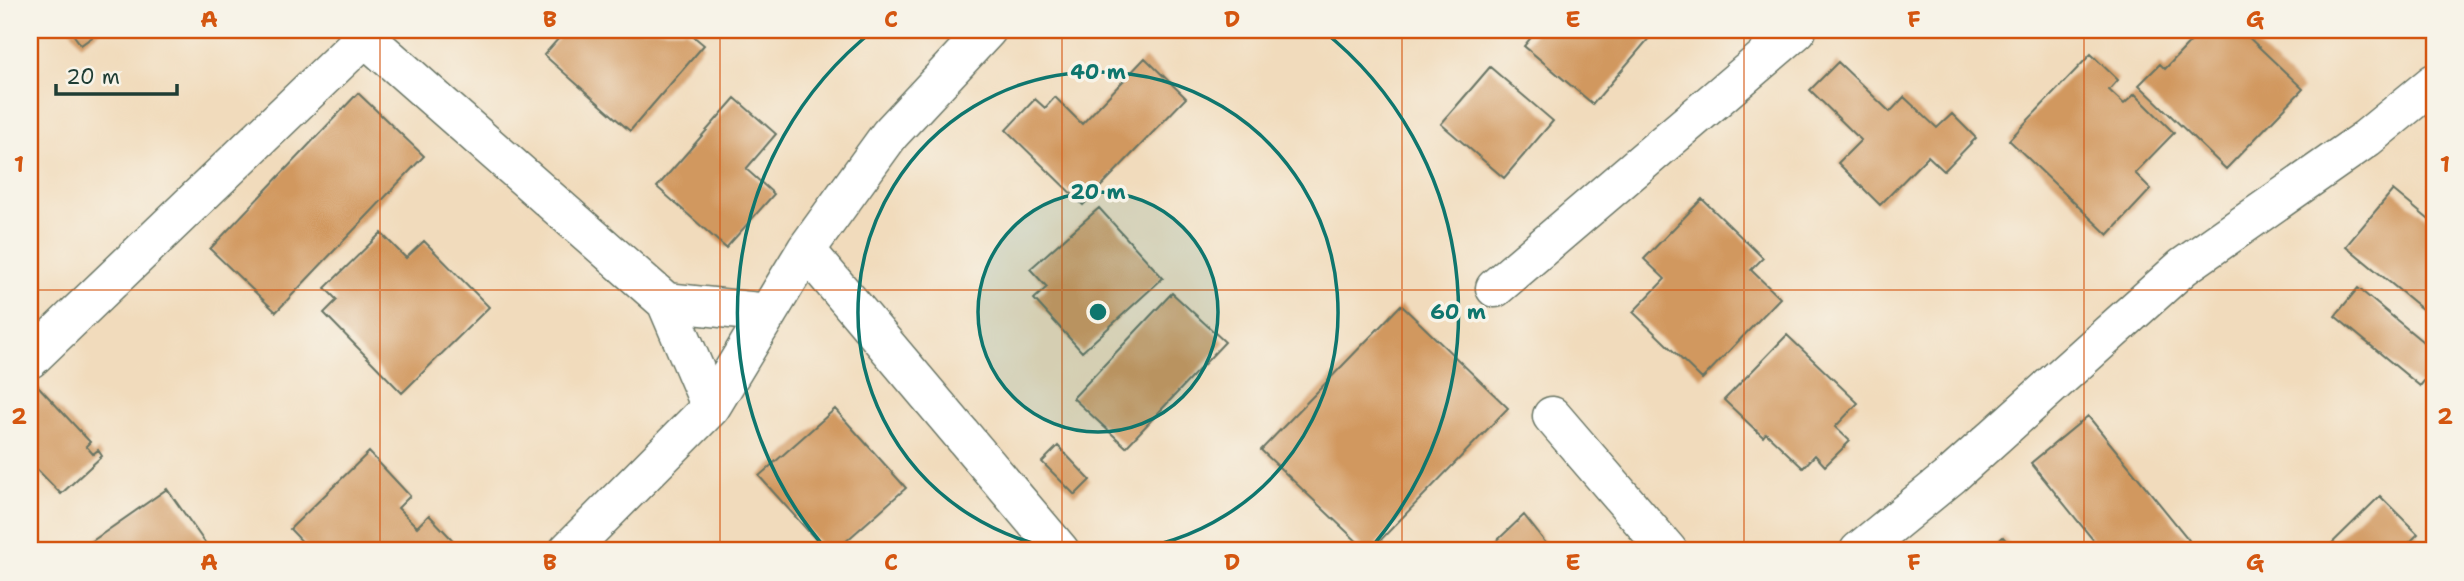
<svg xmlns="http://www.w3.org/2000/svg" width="2464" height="581" font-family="'Shantell Sans',sans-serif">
<rect width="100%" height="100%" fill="#f7f3e8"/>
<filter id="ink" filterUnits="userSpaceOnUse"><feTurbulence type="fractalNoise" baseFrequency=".0143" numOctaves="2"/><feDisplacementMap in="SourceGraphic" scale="14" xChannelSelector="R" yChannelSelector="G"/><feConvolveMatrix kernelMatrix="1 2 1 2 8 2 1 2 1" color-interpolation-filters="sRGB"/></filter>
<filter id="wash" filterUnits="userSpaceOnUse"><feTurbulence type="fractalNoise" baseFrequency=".00686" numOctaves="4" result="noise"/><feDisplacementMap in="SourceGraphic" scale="28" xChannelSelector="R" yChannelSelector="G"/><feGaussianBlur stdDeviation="1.57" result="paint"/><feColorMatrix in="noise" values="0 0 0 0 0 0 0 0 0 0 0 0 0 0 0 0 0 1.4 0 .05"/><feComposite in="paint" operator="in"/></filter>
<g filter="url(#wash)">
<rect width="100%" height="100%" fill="#f1dbbc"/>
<g id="blocks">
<path fill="#d1985f" d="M70,30H102L81,45Z
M566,30H686L704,45L630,131L544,55Z
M1537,30H1656L1593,104L1524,46Z
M2191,30H2241L2303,89L2226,169L2139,85L2160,64L2165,69L2197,35Z
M2091,54L2118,80L2109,90L2124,104L2135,94L2174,133L2135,173L2151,189L2108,235L2009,140Z
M1145,58L1186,98L1083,205L1006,130L1035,99L1045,108L1055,97L1082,124Z
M1838,62L1890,112L1904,97L1937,128L1952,114L1976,138L1944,171L1928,156L1880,205L1838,163L1861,140L1810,90Z
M1490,67L1553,121L1504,178L1441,124Z
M358,93L424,156L276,312L210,249Z
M735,98L776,134L746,169L774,194L726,248L657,187Z
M2393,190L2434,224V306L2428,314L2346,246Z
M1702,199L1763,258L1751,270L1780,298L1702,379L1633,312L1665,279L1644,259Z
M1099,208L1163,278L1082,352L1034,299L1047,287L1030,269Z
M381,233L406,258L424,241L489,307L402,393L324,313L337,300L325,288Z
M2358,288L2434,351V369L2420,386L2335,316Z
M1172,293L1225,342L1126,447L1073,398Z
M1401,305L1508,408L1370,551H1367L1261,450Z
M1787,335L1858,403L1835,427L1850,441L1825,466L1815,455L1803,468L1766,433L1763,437L1724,400Z
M38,386L90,442L86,446L93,454L98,450L102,456L61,494L34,466L30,471V394Z
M835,409L906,488L835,551H826L759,476Z
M2088,416L2189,540L2176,551H2102L2031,463Z
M1058,446L1090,480L1075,495L1042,462Z
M369,452L410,496L398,508L417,527L429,515L463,551H311L290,529Z
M167,489L211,551H78Z
M2380,496L2418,534L2401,551H2324Z
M1524,515L1552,551H1486Z
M2003,537L2015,551H1987Z"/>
</g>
</g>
<g filter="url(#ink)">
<use href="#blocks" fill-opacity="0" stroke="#687464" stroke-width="2"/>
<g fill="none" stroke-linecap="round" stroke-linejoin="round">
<defs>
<path id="street" d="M357,30L666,302L711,407
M806,250L1060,551
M1495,288L1797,30
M666,302L768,313
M30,359L364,38
M1552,416L1668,551
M568,551L711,407L806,250L890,134L987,30
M1859,551L1952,475L2183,267L2367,138L2434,83"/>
</defs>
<use href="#street" stroke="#687464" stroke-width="41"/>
<use href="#street" stroke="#fff" stroke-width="38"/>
</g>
</g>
<path fill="none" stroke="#d45610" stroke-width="2" stroke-opacity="0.55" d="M380,30V551M720,30V551M1062,30V551M1402,30V551M1744,30V551M2084,30V551M30,290H2434"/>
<circle cx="1098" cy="312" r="120" fill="#0f766e" fill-opacity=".12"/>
<g fill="none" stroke="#0f766e" stroke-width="3.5">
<circle cx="1098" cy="312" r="120"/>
<path d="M1077 551A240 240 0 1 1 1119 551"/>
<path d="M828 551A360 360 0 0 1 874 30M1322 30A360 360 0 0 1 1368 551"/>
</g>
<circle cx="1098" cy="312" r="10" fill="#0f766e" stroke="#f7f3e8" stroke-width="3.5"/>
<g font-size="21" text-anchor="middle" font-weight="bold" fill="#0f766e" stroke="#f7f3e8" stroke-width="7" stroke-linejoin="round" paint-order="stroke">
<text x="1098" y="79">40 m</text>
<text x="1098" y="199">20 m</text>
<text x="1458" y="319">60 m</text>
</g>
<rect width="2464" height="581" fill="none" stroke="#f7f3e8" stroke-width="77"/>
<path d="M56 84v10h121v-10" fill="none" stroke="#1f3d34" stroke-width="3.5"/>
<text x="66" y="84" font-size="21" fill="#1f3d34" stroke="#f7f3e8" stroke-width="5" paint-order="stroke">20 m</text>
<rect x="38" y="38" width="2388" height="504" fill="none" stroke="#d45610" stroke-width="2.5"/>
<g font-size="23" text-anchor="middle" font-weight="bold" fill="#d45610">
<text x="209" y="27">A</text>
<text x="550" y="27">B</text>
<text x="891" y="27">C</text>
<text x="1232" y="27">D</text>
<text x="1573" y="27">E</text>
<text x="1914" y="27">F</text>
<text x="2255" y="27">G</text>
<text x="19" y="172">1</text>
<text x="2445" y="172">1</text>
<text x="19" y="424">2</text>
<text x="2445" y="424">2</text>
<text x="209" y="570">A</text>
<text x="550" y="570">B</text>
<text x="891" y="570">C</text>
<text x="1232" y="570">D</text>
<text x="1573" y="570">E</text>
<text x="1914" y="570">F</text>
<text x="2255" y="570">G</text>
</g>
</svg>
